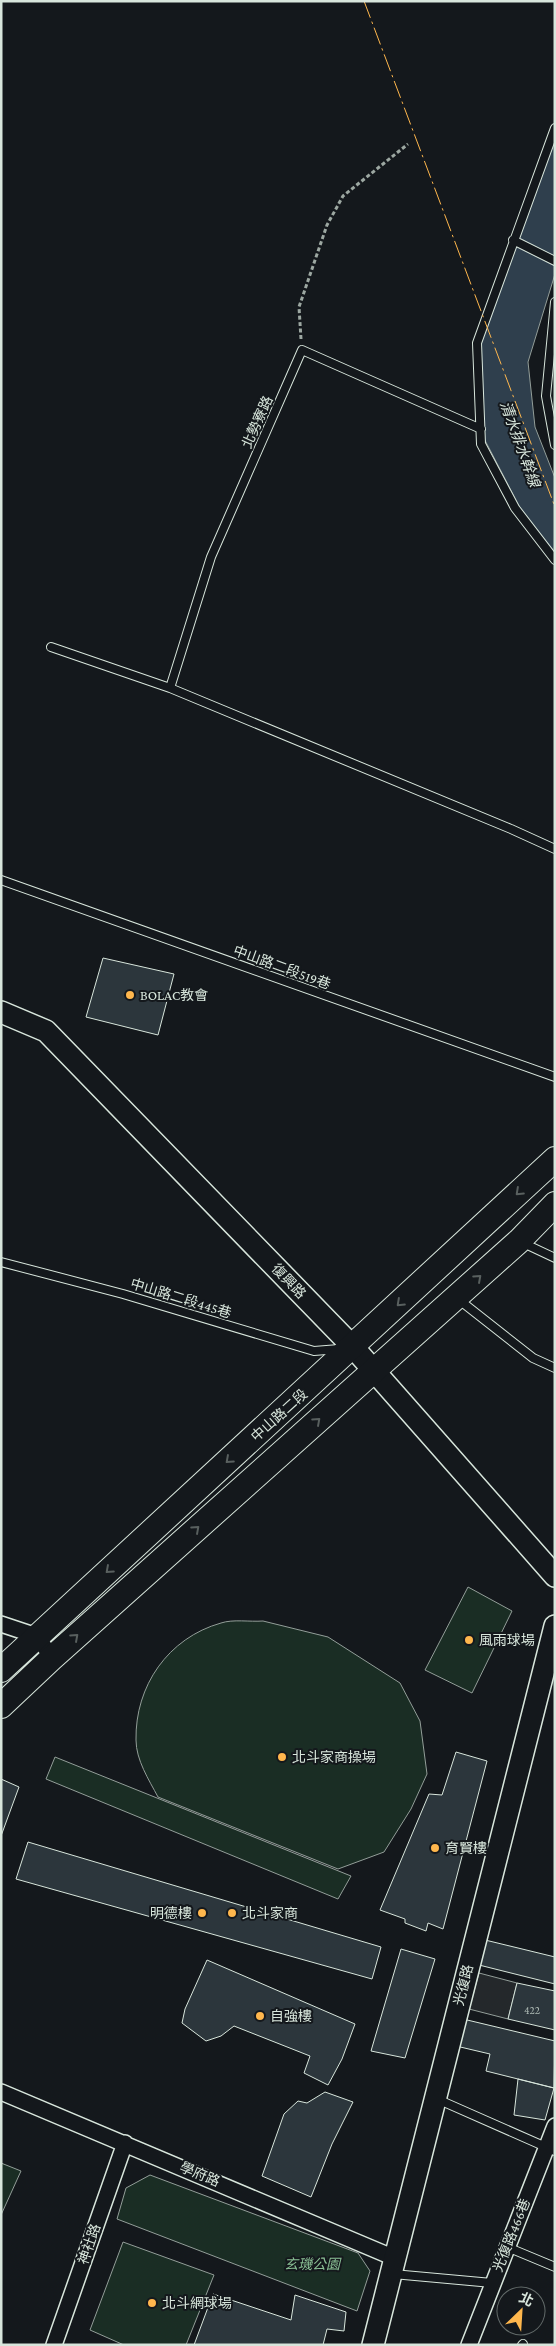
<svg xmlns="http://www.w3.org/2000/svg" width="556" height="2346" font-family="'Crimson Pro','Noto Sans TC',serif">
<rect width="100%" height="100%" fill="#14181c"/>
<path fill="#1a2d24" stroke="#939e99" d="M468,1587L512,1611L472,1693L425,1670Z
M263,1621L328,1637L400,1683L420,1721L427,1774L411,1809L384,1852L338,1869L158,1797C149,1780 136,1760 136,1740C135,1686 168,1638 221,1623C233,1619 250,1622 263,1621Z
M55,1757L351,1876L338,1899L46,1779Z
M1,2163L21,2171L1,2215Z
M150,2175L358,2253L370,2271L357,2311L117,2219L126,2188Z
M123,2242L214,2275L186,2345H124L90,2330Z"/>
<path fill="#24282b" stroke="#939e99" d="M479,1973L517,1983L508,2019L469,2009Z"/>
<path fill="#2f3f4d" stroke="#939e99" d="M555,126V274L528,362L535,427L555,478V560L528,523L476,423V372L482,335Z"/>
<path fill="#2c363c" stroke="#d8e6dc" d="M103,958L174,974L158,1035L86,1017Z
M456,1752L487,1761L443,1929L428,1923L426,1931L405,1923V1919L380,1910L429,1794L442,1795Z
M1,1779L19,1787L1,1836Z
M28,1842L381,1947L372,1979L16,1879Z
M481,1939L555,1957V1984L475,1964Z
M401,1949L435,1959L405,2058L371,2051Z
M207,1960L355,2024L342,2059L328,2085L304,2073L310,2056L234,2026L221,2036L206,2041L182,2023L185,2009Z
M517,1983L555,1991V2030L508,2019Z
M463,2019L555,2041L554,2088L486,2071L490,2054L456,2046Z
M518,2079L554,2088L545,2120L514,2115Z
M325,2092L353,2102L332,2144L311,2197L262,2176L284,2114L298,2101L307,2103Z
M213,2294L291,2320L295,2295L346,2312L344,2331L327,2329L323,2345H194Z"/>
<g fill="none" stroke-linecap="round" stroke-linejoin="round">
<defs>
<path id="lane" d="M555,128L477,343L481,444L515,508L555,560
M513,240L555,261
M555,302L546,396L555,445
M51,647L170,688L511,829L555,849
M170,688L211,557L302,350L481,429
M1,880L555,1077
M521,1242L555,1258
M1,1262L123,1294L314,1351L339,1349
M458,1299L533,1358L555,1368
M437,2099L555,2151
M507,2247L555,2267
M393,2274L492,2283
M522,2345L523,2344"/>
<path id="street" d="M1,1624L37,1636L52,1658
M1,2092L397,2259
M54,2345L125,2143
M469,2345L555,2126"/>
<path id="secondary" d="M1,1012L46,1031L353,1347L555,1576
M373,2345L555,1626"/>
<path id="primary" d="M1,1670L555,1159
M1,1706L52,1658L519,1241L555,1204"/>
</defs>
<use href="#lane" stroke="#d8e6dc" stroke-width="10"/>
<use href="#street" stroke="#d8e6dc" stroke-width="18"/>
<use href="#secondary" stroke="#d8e6dc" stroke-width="24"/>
<use href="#primary" stroke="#d8e6dc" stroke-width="26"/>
<path stroke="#9da8a2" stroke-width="3" stroke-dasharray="4 2.5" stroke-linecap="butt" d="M301,339L299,307L327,225L343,196L408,144"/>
<use href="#lane" stroke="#14181c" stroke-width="8"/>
<use href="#street" stroke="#14181c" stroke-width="15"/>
<use href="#secondary" stroke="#14181c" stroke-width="21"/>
<use href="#primary" stroke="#14181c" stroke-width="24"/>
<path stroke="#ffb74d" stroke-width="1" stroke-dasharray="18 4 2.5 4" stroke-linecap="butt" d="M364,1L555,507"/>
</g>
<defs><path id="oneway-chevron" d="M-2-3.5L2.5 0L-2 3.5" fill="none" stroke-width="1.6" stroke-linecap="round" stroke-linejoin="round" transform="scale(1.25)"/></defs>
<g stroke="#59605f">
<use href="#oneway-chevron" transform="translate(519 1192) rotate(137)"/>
<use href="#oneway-chevron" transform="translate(478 1278) rotate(-42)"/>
<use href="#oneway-chevron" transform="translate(400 1303) rotate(137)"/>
<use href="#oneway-chevron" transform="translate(317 1421) rotate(-42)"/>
<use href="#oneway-chevron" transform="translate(229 1460) rotate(138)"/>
<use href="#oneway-chevron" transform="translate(196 1529) rotate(-42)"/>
<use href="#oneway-chevron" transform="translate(109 1570) rotate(138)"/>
<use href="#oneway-chevron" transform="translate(75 1637) rotate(-42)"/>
</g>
<g fill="#ffb74d" stroke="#14181c" stroke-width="2">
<circle cx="130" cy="995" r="5"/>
<circle cx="469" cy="1640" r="5"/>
<circle cx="282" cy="1757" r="5"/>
<circle cx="435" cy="1848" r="5"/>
<circle cx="202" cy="1913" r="5"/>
<circle cx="232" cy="1913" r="5"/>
<circle cx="260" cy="2016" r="5"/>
<circle cx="152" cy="2303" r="5"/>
</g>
<g text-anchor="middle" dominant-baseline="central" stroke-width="4" stroke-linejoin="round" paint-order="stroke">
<g font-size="11" fill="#adbab4">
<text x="532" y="2010">422</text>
</g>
<g font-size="14" fill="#d8e6dc" stroke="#14181c">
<text transform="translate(257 422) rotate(-66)">北勢寮路</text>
<text transform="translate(282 967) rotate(20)">中山路二段519巷</text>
<text transform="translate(289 1281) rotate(46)">復興路</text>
<text transform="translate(181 1298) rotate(17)">中山路二段445巷</text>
<text transform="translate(279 1415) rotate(-42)">中山路二段</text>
<text transform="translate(463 1985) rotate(-76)">光復路</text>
<text transform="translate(200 2174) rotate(23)">學府路</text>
<text transform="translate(511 2235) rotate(-68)">光復路466巷</text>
<text transform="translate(89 2244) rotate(-71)">神社路</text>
</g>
<g font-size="14" fill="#d8e6dc" stroke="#14181c" text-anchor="start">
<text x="140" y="995">BOLAC教會</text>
<text x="479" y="1640">風雨球場</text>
<text x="292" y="1757">北斗家商操場</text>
<text x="445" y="1848">育賢樓</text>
<text x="192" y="1913" text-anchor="end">明德樓</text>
<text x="242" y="1913">北斗家商</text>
<text x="270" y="2016">自強樓</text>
<text x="162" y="2303">北斗網球場</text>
</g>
<g font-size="14" font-style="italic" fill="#8ac095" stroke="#14181c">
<text x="312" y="2264">玄璣公園</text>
</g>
<g font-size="15" font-style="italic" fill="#d8e6dc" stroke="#14181c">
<text transform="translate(520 444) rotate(70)">清水排水幹線</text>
</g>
</g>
<rect width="556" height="2346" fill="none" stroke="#d8e6dc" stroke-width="5"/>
<g transform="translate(521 2311) rotate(25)"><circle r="24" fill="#14181c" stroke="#626a69"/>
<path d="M0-4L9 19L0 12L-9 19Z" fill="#ffb74d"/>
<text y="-8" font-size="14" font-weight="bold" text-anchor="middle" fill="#d8e6dc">北</text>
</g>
</svg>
